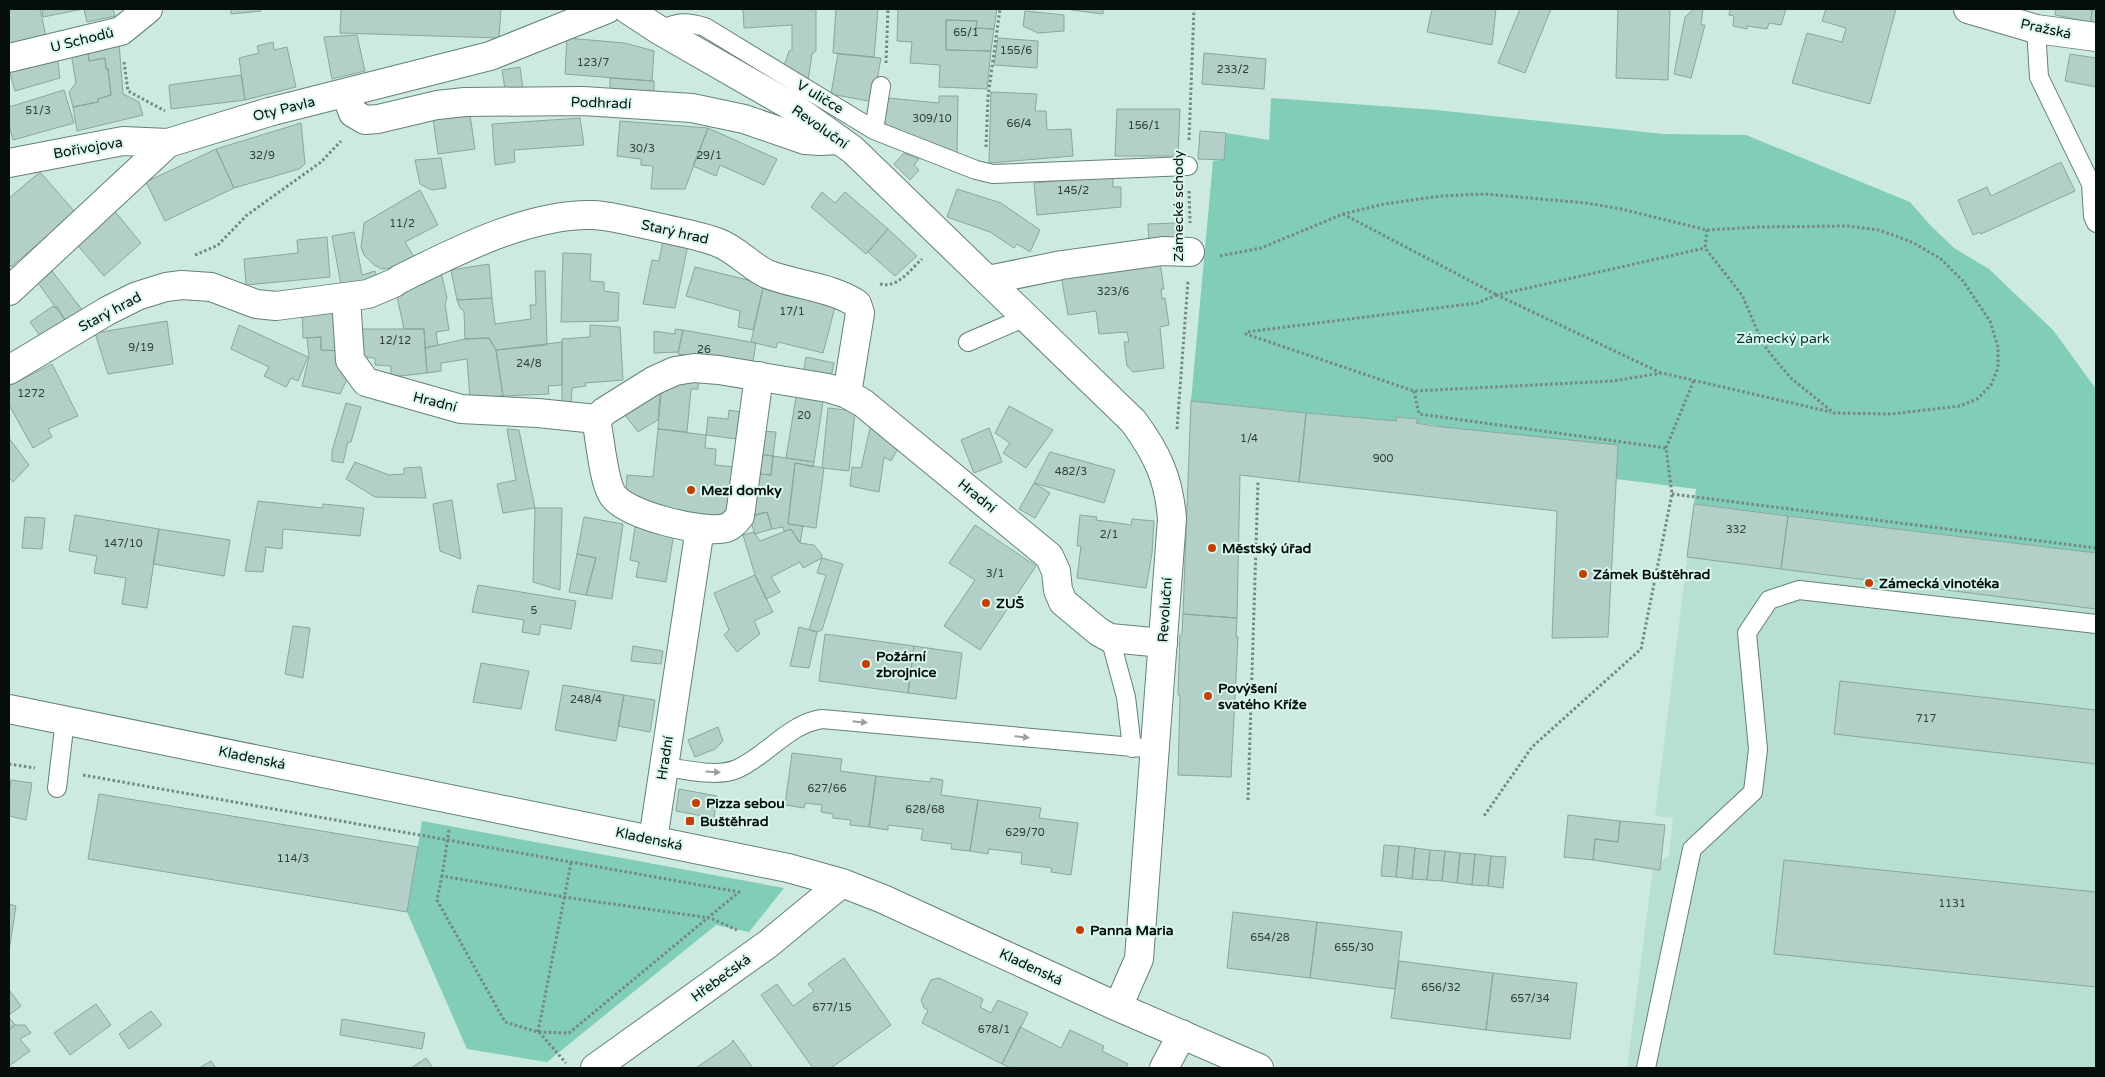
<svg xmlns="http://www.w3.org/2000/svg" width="2105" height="1077" font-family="'Varela Round',sans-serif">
<rect width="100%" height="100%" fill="#cceae0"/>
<path fill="#b8dfd4" d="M1694,504L2096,553V1068H1627L1653,869L1660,870L1661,862L1669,856L1673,818L1655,816Z"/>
<path fill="#81cdb8" d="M1271,98L1436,110L1664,134L1746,135L1910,202L1930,225L1954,248L1989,269L2053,330L2096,389V553L1694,504L1696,489L1616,479L1434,425L1416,423L1418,419L1396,417L1397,421L1376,420L1191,401L1213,161L1224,160L1226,133L1269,140Z
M422,821L784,888L749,932L716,925L547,1062L467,1049L407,912Z"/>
<path fill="#b2d0c7" stroke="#8aa69d" d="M9,9H40L46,36L9,45Z
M42,9H83L43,17Z
M84,9H113L115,16L87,22Z
M231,9H261V11L231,14Z
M341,9H501L499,38L340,33Z
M743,9H816V51L812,54L808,81L784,66L789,51L792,50V25L744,28Z
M836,9H878L874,57L833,53Z
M898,9H997L994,29L976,28L977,21L946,20V50L991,51L987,89L939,87L940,65L910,63L912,42L897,41Z
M1072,9H1103V14L1072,10Z
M1432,9H1496L1492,45L1427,32Z
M1520,9H1551L1525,73L1498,63Z
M1618,9H1670L1668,80L1616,78Z
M1694,9H1703L1701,25H1705L1691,78L1674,74L1685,17Z
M1730,9H1786L1781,25L1769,23L1767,29L1747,26V29L1733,26L1734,16L1729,15Z
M1826,9H1896L1870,104L1792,83L1807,33L1842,42L1846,28L1822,21Z
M2056,9H2092L2091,22L2055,15Z
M2092,9H2096V22H2091Z
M1025,11L1064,15V31L1038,33L1023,26Z
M946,20L977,21L976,28L994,29L991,51L946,50Z
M357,35L365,71L332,79L324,37Z
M567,38L625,43L654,51L652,81L565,74Z
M998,38L1038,41L1037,68L994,65Z
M273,42L274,50L287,47L296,87L245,100L239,58L259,53L257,46Z
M119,43L123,94L139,102L143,115L77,131L73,107L98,102V99L111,95L108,69H106L105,58L89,61L88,51Z
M87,49L89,61L105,58L106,69H108L111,95L98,99V102L73,107L69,92L76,83L71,53Z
M1204,53L1266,59L1264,89L1202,84Z
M838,54L881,58L873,102L831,94Z
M2070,54L2096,58V87L2065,81Z
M57,55L60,78L15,91L9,70Z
M520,67L523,90L505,89L502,70Z
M241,75L245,100L171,109L169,85Z
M610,78L654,81V94L610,91Z
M64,90L74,123L13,140L9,125V107Z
M991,92L1037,94L1035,111H1046L1047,130L1071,129L1073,156L989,163Z
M939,96H958L957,153L888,128L884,121L888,98L939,103Z
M1117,109H1180L1178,156H1115Z
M470,115L475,149L438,154L433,119Z
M580,118L584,145L514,150L515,162L495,165L492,124Z
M620,121L708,128L685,189H651L653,166L641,165V159L617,156Z
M301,123L305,164L299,169L234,188L216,149Z
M708,128L777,159L764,185L720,165L716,176L693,166Z
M1200,131L1226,133L1224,160L1198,159Z
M216,149L234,188L165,221L146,182Z
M904,153L919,159L914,165L919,170L910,180L894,164Z
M441,158L446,188L432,190L420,184L415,160Z
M2061,162L2075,191L1981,234L1980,232L1973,235L1958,200L1987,187L1991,196Z
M40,172L75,212L11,267L9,264V198Z
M1113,176V187H1121V207L1037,215L1034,183Z
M957,189L1001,203L1040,230L1030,252L1017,244L1014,248L990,232L947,217Z
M420,190L438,225L405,242L414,257L390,268L382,269L374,265L364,255L361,247L364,223Z
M822,192L835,203L845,192L888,229L866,254L811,207Z
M112,208L141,243L104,276L74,241Z
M1176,223L1175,238L1149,242L1148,224Z
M888,229L917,256L895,276L868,252Z
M354,232L362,275L375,271L378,280L342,290L332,236Z
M327,237L330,277L246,285L244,259L298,253L297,240Z
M663,240L688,245L675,308L643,304L652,260L659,261Z
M563,253L591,254L590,281L604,282V291L619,293L618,321L561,322Z
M1160,262L1164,289H1161L1162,299L1165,298L1169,325L1160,327L1164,368L1133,372L1127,366L1124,342H1129L1127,332L1099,334L1096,311L1068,315L1061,276Z
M489,264L492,298L457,300L451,270Z
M695,267L764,284L753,330L738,327L740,311L686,296Z
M440,268L447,298L445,304L449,330L436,332L438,345L425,348L424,329H404L395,287Z
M52,271L83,311L67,323L38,283Z
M535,271H545L547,345L496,350L489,338L465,339L464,311L460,308L457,300L492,298L495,324L531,319L530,305H536Z
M764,284L836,303L823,353L778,342L776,348L751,342Z
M53,306L55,308L57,306L67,323L43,340L30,322Z
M336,308L340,351L321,350V337L303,338L302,310Z
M167,321L173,364L108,374L95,333Z
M239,325L308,357L298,381L291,378L286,387L264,376L269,367L231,349Z
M590,325L620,327L623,380L585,383L586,386L572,388L571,403H562V339L590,337Z
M358,329H424L427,373L391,377V366L375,365V358L357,357Z
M675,329L683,330L678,352L654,353V331L675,334Z
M683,330L756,343L752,367L678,354Z
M321,337V350L340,351L350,373L340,394L302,386L309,357L307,338Z
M489,338L496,350L503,396L470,398L467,359L441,363V371L427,373L425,348L465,339Z
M562,342V385L548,386L549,394L503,396L496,350Z
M806,357L834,363L831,377L803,374Z
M52,364L78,416L48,429L52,437L33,448L9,405V386Z
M699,374L698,389H691L687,432L658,429L662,382Z
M661,385L658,420L638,432L622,411Z
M797,391L824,395L814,462L786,458Z
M1191,401L1306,413L1299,482L1240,475L1237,618L1183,614Z
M346,403L361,407L351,442H348L343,463L332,461V451Z
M1009,406L1053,430L1026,468L1003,453L1010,443L995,433Z
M828,408L855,411L849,471L822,468Z
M729,410L741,412L737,439L706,435L708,417L728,419Z
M1306,413L1397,421L1395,417L1418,419L1416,423L1434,426L1618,445L1608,637L1552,638L1557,511L1299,482Z
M871,424L897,450L891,461L884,457L879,492L850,486L852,467L861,468Z
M989,428L1002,462L974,473L961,440Z
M507,429L519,430L535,508L503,513L497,484L516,480Z
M658,429L706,435L705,448L716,449L715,465L734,467L729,508L718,516L650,507L626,491L627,475L653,477Z
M761,431L776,432L773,456L758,454Z
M9,438L29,465L13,482L9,478Z
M1050,452L1115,470L1104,503L1034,483Z
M758,454L773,456L771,475L758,474Z
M773,456L814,462L813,467L795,463L788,524L803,526L800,543L791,529L784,531L783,527L772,529L767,512L753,516L758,474L771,475Z
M355,462L389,475L404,474V468L421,467L426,498L375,497L346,479Z
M795,463L824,468L816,528L788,524Z
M1034,483L1050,493L1035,518L1019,509Z
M452,500L461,559L440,551L433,504Z
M258,501L322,508L323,504L364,508L360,536L283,529L282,549L266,547L263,572L245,571Z
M1694,504L1788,516L1781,569L1687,557Z
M535,508H562L560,590L533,582Z
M767,512L772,529L755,534L749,516Z
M75,515L159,529L147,608L122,604L126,578L94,573L97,556L69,551Z
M1080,515L1097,517L1096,520L1131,525L1132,519L1154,521L1152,553L1146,588L1077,578L1081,546H1077Z
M1788,516L2096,553V609L1781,569Z
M25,517L45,518L42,549L22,548Z
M584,517L623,524L612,599L586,595L596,558L577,554Z
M975,525L1036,566L980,650L944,626L975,580L949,563Z
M635,527L674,533L666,582L636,577L639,562L630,560Z
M159,529L230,540L224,576L153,564Z
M791,529L800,543L814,545L822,555V558L803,568L800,562L771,577L780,592L766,599L755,575L743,535L754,532L760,541Z
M577,554L596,558L586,595L569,592Z
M822,558L843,564L822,630L817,632L809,630L826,575L817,573Z
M755,575L773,612L754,621L760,634L737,652L724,635L729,630L714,593Z
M478,585L576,601L571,629L541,624L539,635L522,632L524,620L472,612Z
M1183,614L1237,618L1236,637H1238L1231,777L1178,775L1180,695H1178L1180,635L1182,634Z
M293,626L310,628L303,678L285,674Z
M799,627L817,632L809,668L790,666Z
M825,634L914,646L908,693L819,681Z
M633,646L663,651L661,664L631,661Z
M914,646L962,653L956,699L908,693Z
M481,663L529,671L521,709L473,702Z
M1840,681L2096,710V764L1834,734Z
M563,685L624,695L616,741L555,730Z
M624,695L655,700L650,732L618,726Z
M718,727L723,741L715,749L695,757L688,740Z
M792,753L842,759L840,771L876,776L869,827L850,825L851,820L833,818V814L821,812L822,805L805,803L804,808L785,805Z
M876,776L930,782L931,778L943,780L941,795L978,800L970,851L951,849L952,844L921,840L923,829L888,825V830L869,827Z
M11,780L32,783L26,820L9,816V794Z
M679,789L717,796L714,818L676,811Z
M99,794L418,847L407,912L88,859Z
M978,800L1041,808L1039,818L1078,823L1071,875L1051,872L1052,868L1021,864L1022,853L989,849L988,854L970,851Z
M1568,815L1620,821L1618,842L1595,839L1593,860L1564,857Z
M1620,821L1665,825L1660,870L1593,860L1595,839L1618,842Z
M1384,845L1399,846L1396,877L1381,876Z
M1399,846L1415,848L1412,879L1396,877Z
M1415,848L1430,850L1427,880L1412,879Z
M1430,850L1445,851L1442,881L1427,880Z
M1445,851L1460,853L1457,883L1442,881Z
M1460,853L1475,854L1472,885L1457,883Z
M1475,854L1491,856L1488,886L1472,885Z
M1491,856L1506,857L1503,888L1488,886Z
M1784,860L2096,892V987L1774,954Z
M9,904L16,906L9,951Z
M1233,912L1317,922L1310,978L1227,968Z
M1317,922L1402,932L1395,989L1310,978Z
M844,958L891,1025L831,1068H813L761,995L777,984L793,1006L814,991L808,984Z
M1399,961L1493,973L1486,1030L1391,1018Z
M1493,973L1577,983L1570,1039L1486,1030Z
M939,978L983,999L980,1007L991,1013L998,1000L1028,1013L1002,1064L922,1023L928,1010L924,1008L921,1000L931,980Z
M10,991L21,1006L9,1015V992Z
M96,1004L111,1025L70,1055L54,1033Z
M151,1011L162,1025L129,1049L119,1034Z
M9,1017L15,1025L9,1030Z
M342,1019L425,1033L422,1049L340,1035Z
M15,1025H25L31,1033L20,1039L30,1051L9,1066V1030Z
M1020,1027L1061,1048L1070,1030L1104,1046L1102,1051L1128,1064L1126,1068H1011L1002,1064Z
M733,1040L753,1068H696L732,1043Z
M426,1058L433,1068H411Z
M211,1061L216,1068H199Z"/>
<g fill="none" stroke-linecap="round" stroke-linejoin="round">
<defs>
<path id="lane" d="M2036,29L2039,77L2091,184L2093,216L2096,223
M659,30C679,22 685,21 705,27L874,130L976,170L993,174L1188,166
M874,130L881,86
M968,342L1026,317
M1110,638L1126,697L1132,748
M664,767C686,769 716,778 737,769C767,756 788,724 822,719L1155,749
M57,788L65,720
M1646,1068L1692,849L1753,792L1758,749L1747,633L1769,600L1799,590L2096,624"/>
<path id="street" d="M1968,9L2036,29L2096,37
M9,58L121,31L148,9
M346,94L353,113L365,120L378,119L437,105L465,102L583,101L692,108L744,119L805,140L820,141L839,140
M9,163L123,141L168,143
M400,279C456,251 530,213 593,215C614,216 636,223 657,227C678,232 699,235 719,243C737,250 750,266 767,274C794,285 833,287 857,304L860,313L847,394
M988,280L1062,265L1163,251L1190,252
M9,291L168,143L269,112L490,56L607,9
M346,297L350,360L366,382L461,409L538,413L596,419C600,437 603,479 612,494C624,515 703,534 726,528C732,526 736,521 740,516L759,376
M9,370L107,311L137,296L166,287L182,285L211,287L256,304L276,306L368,294L394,283
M596,419L605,411L653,381L675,371L694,368L719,370L828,388L847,394L863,403L1049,556L1056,571L1058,590L1063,602L1099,632L1110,638L1163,643
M653,840L700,528
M1164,1068L1182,1034"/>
<path id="secondary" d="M627,9L659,30L793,107L853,150L1133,421C1157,453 1169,479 1172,519L1139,959L1118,1007
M9,709L788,868L842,883L883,899L1118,1007L1259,1068
M595,1068L768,944L842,883"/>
</defs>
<use href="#lane" stroke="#658178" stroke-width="20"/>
<use href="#street" stroke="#658178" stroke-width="30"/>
<use href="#secondary" stroke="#658178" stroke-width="30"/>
<path stroke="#748881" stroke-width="3" stroke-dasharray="2.5 2.5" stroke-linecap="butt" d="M124,62L128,91L165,111
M886,63L888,9
M1189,140L1194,9
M986,147L988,97L1000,9
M1189,191L1190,223
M1343,214L1497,295
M195,255L218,245L247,215L321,162L341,141
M1220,256L1261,248L1343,214L1384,204L1441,196L1484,194L1586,203L1621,209L1707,230L1759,227L1848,226L1878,230L1896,236L1914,243L1941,259L1963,281L1990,321L1998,347V368L1991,385L1977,399L1960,406L1891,414L1834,413L1792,379L1777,362L1763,344L1742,295L1705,248L1707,230
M880,284C897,289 910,270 922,259
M1497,295L1477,303L1246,332V334L1414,391L1613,381L1662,373L1831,412
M1661,373L1497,295L1705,248
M1414,391L1419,414L1666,448L1672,494L1641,649L1532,747L1484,816
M1177,429L1188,281
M1666,448L1694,380
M1672,494L2096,548
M9,764L35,768
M83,775L739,892L569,1033L538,1032L505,1022L437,900L442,876
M1248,800L1258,482
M449,830L442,876L564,897L710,918L737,930
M538,1032L571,863
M539,1032L566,1063"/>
<use href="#lane" stroke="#fff" stroke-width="18"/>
<use href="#street" stroke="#fff" stroke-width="28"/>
<use href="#secondary" stroke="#fff" stroke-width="28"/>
</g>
<defs><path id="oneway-solid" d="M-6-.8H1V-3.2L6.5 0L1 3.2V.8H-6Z" transform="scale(1.25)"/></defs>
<g fill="#9b9f9d">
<use href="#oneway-solid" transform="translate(860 722) rotate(6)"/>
<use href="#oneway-solid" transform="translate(1022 737) rotate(6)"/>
<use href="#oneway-solid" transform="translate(713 772) rotate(3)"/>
</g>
<g fill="#c53f00" stroke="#d9f7ee" stroke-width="2">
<circle cx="691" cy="490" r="5"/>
<circle cx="1212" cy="548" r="5"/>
<circle cx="1583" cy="574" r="5"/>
<circle cx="1869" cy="583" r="5"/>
<circle cx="986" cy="603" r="5"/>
<circle cx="866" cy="664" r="5"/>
<circle cx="1208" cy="696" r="5"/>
<circle cx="696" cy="803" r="5"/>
<rect x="685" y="816" width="10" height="10" rx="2.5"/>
<circle cx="1080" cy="930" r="5"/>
</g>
<g text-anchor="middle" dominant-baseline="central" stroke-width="4" stroke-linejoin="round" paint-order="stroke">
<g font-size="11" fill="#303e3a">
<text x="966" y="32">65/1</text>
<text x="1016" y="50">155/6</text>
<text x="593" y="62">123/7</text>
<text x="1233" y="69">233/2</text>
<text x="38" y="110">51/3</text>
<text x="932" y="118">309/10</text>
<text x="1019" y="123">66/4</text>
<text x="1144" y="125">156/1</text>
<text x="642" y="148">30/3</text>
<text x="262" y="155">32/9</text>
<text x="709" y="155">29/1</text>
<text x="1073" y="190">145/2</text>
<text x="402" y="223">11/2</text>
<text x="1113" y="291">323/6</text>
<text x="792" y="311">17/1</text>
<text x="395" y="340">12/12</text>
<text x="141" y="347">9/19</text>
<text x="704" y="349">26</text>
<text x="529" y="363">24/8</text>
<text x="31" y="393">1272</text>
<text x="804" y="415">20</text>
<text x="1249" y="438">1/4</text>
<text x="1383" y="458">900</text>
<text x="1071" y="471">482/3</text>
<text x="1736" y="529">332</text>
<text x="1109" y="534">2/1</text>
<text x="123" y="543">147/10</text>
<text x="995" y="573">3/1</text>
<text x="534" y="610">5</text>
<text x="586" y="699">248/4</text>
<text x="1926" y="718">717</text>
<text x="827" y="788">627/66</text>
<text x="925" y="809">628/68</text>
<text x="1025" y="832">629/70</text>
<text x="293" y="858">114/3</text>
<text x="1952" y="903">1131</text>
<text x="1270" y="937">654/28</text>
<text x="1354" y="947">655/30</text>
<text x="1441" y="987">656/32</text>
<text x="1530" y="998">657/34</text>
<text x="832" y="1007">677/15</text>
<text x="994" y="1029">678/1</text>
</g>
<g font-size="14" fill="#050e0b" stroke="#d9f7ee">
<text transform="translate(2046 29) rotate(12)">Pražská</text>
<text transform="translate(82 40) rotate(-14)">U Schodů</text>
<text transform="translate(820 97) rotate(31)">V uličce</text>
<text transform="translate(601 103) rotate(2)">Podhradí</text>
<text transform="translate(284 109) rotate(-14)">Oty Pavla</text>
<text transform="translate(820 127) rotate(35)">Revoluční</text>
<text transform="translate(88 148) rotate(-10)">Bořivojova</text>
<text transform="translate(1178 206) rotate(-90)">Zámecké schody</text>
<text transform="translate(675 232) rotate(13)">Starý hrad</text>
<text transform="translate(110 312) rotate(-28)">Starý hrad</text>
<text transform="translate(435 402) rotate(14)">Hradní</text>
<text transform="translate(977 496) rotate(39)">Hradní</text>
<text transform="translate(1165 610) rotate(-86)">Revoluční</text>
<text transform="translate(252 758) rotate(12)">Kladenská</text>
<text transform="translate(665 758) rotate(-81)">Hradní</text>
<text transform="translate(649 839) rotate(12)">Kladenská</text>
<text transform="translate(1031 967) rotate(25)">Kladenská</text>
<text transform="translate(721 978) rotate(-36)">Hřebečská</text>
</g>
<g font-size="14" fill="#093229" stroke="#d9f7ee">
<text x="1783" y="338">Zámecký park</text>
</g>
<g font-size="14" font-weight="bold" fill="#050e0b" stroke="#d9f7ee" text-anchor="start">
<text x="701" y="490">Mezi domky</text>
<text x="1222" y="548">Městský úřad</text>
<text x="1593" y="574">Zámek Buštěhrad</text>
<text x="1879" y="583">Zámecká vinotéka</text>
<text x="996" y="603">ZUŠ</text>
<text x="876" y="656">Požární<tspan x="876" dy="16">zbrojnice</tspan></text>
<text x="1218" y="688">Povýšení<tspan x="1218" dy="16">svatého Kříže</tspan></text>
<text x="706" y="803">Pizza sebou</text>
<text x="700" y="821">Buštěhrad</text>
<text x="1090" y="930">Panna Maria</text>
</g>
</g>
<rect width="2105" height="1077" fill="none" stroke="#050e0b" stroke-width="20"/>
</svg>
